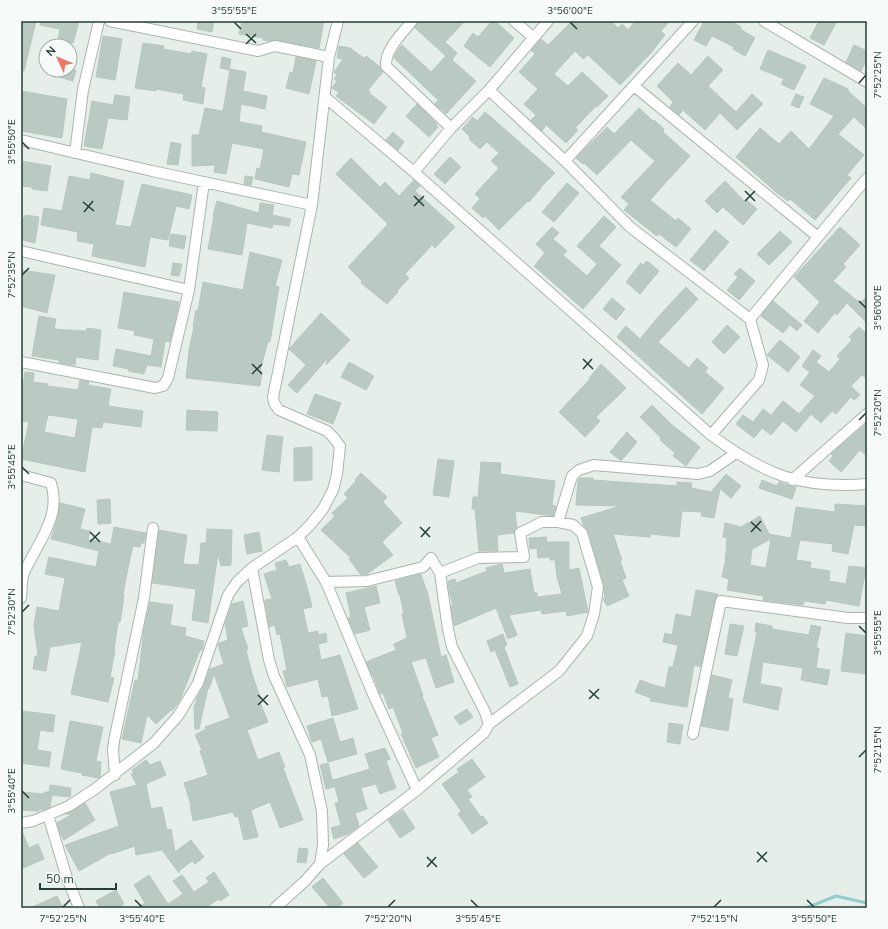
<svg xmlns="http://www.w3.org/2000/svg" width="888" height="929" font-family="'Nunito Sans',sans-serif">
<rect width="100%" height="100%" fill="#e5eee9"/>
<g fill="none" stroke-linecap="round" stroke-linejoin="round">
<path stroke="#90cdd0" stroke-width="3" d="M806,908L836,896L867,903"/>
</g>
<path fill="#bac9c2" stroke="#b8c7bf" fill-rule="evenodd" d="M21,21H36L24,71L21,70Z
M41,21H79L73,43L58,41L60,29L40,25Z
M198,21H214L212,32L197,29Z
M242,21H324L319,48L276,40L268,41L263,40V38L239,34Z
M418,21H465L445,42L457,53L452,60L476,81L446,114L435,104L438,100L394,58L397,51L402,45L431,72L446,56L415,28Z
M492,21H495L514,38L490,67L464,46L473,33L478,37Z
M572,21H611L618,28L622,24L628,30L635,21H670L661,31L665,35L651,53L620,85L588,55L583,59L575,51L554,74L568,86L582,72L608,96L597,107L596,106L575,128L578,130L566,143L546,125L542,131L531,120L536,115L524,104L538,89L519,72L535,54L531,50L541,39L548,45Z
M704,21H730L741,27L740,29L755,38L745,56L733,49L734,47L712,36L706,46L694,40Z
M819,21H837L824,45L810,38Z
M103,36L122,39L115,80L96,77Z
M143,43L164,46L163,49L191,54L192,51L207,54L201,87L205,88L203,104L183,100L184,94L156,89V91L135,88Z
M854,45L867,51V59L861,71L846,62Z
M339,46L350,48L364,58L366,56L380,67L383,72L368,90L370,92L369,93L387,107L374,124L336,96L339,92L332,88L337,81L334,79L337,75L334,72L343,59L337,58Z
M768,50L806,66L794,90L781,84L784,79L760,69Z
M708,56L723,70L708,86L736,112L752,94L763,104L737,130L720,113L705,130L683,110L679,115L670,107L673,102L657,86L678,63L691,75Z
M222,57L231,59L229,70L220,68Z
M296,57L316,61L309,94L286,88L290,72L293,73Z
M230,69L246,72L243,91L267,96L265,109L241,104L239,121H240V122L262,126L261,132L306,142L299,175L292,174L289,187L255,179L257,168L260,169L264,149L232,143L226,174L214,172L215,165L192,166V135H199L205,108L223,111Z
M61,70H76L73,81L59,77Z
M824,78L848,89V91L867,108V129L854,117L838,134L864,155L847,175L851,178L815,220L790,199L788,201L776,192L736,157L760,128L779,144L791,131L809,149L834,116L810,104Z
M21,91L67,99L62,138L21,131L23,112H21Z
M796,94L804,97L799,108L791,105Z
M115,95L130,97L127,120L108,118L102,149L84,146L92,101L113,105Z
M417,104L437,124L436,125L438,127L429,137L406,116Z
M639,108L653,121L654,120L664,129L663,132L690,156L650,200L676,221L678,218L691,229L676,247L659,234L657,236L624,210L629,204L621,197L655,161L631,140L597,175L584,163L583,164L576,158L607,127L614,134Z
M485,112L555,173L540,188H541L529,202L528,201L499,230L485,216L483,218L472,208L480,199L475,194L499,168L491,161L499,153L487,142L480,149L469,139L470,137L462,129L473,117L477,121Z
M393,132L404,142L398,150L386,140Z
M171,142L181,144L178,165L167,164Z
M450,157L461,167L445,184L434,174Z
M351,158L380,187L385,182L399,196L414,180L420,186L415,191L455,227L435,248L432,245L405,274L409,278L397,291L398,292L387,304L361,283L362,281L348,267L388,224L336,174Z
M21,161L51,166L47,191L32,189V187L21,186Z
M91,173L124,181L115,225L131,227L142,184L192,195L189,209L176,206L168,240L150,237L145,267L92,256L94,244L77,241L78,232L41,225L44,208L62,211L69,176L90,180Z
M245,176L253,177L251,185L244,184Z
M725,181L745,202L747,200L757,209L743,225L723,207L717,213L705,201Z
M567,183L579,193L554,222L542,212Z
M217,201L259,213L260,203L274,205L272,215L291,219L289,226L273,224L272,228L247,223L242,255L208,249L214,216L213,215Z
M25,215L39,217L35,243L21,240V217L25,218Z
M604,216L616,227L599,246L621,265L583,309L534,266L545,253L536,244L552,227L559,233L553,239L567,251L563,255L587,276L597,264L577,246Z
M840,227L860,245L843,264L846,267L833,281L860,303L867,296V323L847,303L837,315L835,313L818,333L804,321L820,302L794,277Z
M715,230L729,242L704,271L690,260Z
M780,231L792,242L769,265L757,254Z
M171,234L186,236L184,249L169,246Z
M250,252L282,260L275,286L279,287L270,342L268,341L260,371H262L260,386L186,378L189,350L194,327H193L196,310L198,311L203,282L243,290Z
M647,261L659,271L640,294L626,282L641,263L643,265Z
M173,263L182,264L179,276L171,275Z
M740,268L755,281L739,300L727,290L738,277L734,274Z
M21,270L55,275L47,313L21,306Z
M686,287L698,299L658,342L689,368L697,358L708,368L705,372L724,388L702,414L617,337L626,326L640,339L658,317Z
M124,292L179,302L170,342L165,341L161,367L147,365L144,374L128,371L129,369L113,366L116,349L151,356L154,339L134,335L135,331L118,328Z
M612,298L625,309L616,320L603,309Z
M773,301L802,325L797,331L790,325L783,333L761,316Z
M321,313L350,340L326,365L328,358L297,393L288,385L306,365L289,349Z
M39,316L56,319L54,329L86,331L87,328L101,330L98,360L76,357L75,365L59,363V360L32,356Z
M727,325L740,337L724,354L712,342Z
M859,327L867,334V379L862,375L851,386L860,395L854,400L851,397L836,414L832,411L821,423L811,414L796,432L783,421L771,435L762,428L754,438L736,424L743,415L753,422L763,409L771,415L783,401L799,414L815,396L800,385L810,372L802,366L813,350L821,356L816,362L829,372L840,359L837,356L852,340L849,337Z
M780,340L800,357L788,372L767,355Z
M349,362L374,376L366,390L341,377Z
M601,364L626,388L596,417L600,421L585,437L559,412L590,379L589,378Z
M25,372L34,373L33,382L48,384L47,386L78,390L80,380L89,382L88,385L111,389L108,406L143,411L141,427L103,422L102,428L92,427L85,472L21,459L29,422L21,421V380H24ZM48,415L78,419L75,438L44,432Z
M315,394L341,403L333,424L307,414Z
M652,405L671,424L700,447L686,466L673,456L675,453L660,440L661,438L640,417Z
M187,410L218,412L217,431L186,430Z
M867,423V456L860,450L841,472L829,461L833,456L831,454Z
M627,432L637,442L621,461L610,452Z
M267,435L283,437L279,472L262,470Z
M312,447V480L294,481V448Z
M438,459L454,461L449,497L433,495Z
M481,462L501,463L500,474L555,481L552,505L556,506L553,516L515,511L517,527L514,533L497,535L498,551H479L475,509H472L473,497H478Z
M361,473L387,497L383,502L402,523L382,542L393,555L367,574L361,575L349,559L351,558L321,530L335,516L332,513L348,498L344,494L356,481L355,480Z
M726,474L741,486L731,498L720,489L714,518L701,516L702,512L682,511L679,537L651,534L650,537L613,534L622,560L620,561L626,578L622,580L629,596L607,606L603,599L605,598L604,593V585L588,531L584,526L581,518L620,506L576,505L578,480L580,478H593V480L677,486V482L692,483L691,488L711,492Z
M762,480L777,486L779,482L790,486L796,487L792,499L759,488Z
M110,499L111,523L98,524L97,500Z
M60,503L85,509L80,529L90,531L88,539L111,544L114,527L146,533L144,543H141L140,547L133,546L129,563L123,594L124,595L122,611L120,622H118L114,650H115L110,677L114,678L108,702L71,694L82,642L50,647L46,671L33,669L35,656H38L34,626L37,607L59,611L65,578L45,574L49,557L96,567L99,551L51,539L57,520Z
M835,504L867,506V526L854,525L848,554L832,551L833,544L800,540L796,560L811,562L810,568L830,571L829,581L846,584L849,566L866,568L859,606L826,600L825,604L804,601L803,605L763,600L764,596L727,590L729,579L722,577L726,558H725L727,549H726L727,538L723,537L725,523L741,527L760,516L769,534L791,538L796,507L835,512ZM771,539L766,568L750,565L752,549Z
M207,529L232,530L231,565L221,566L218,553L208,623L192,620L196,589L152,583L159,530L187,535L183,564L199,565L201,543H206Z
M259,532L262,551L247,554L244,535Z
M546,537L547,542H569V570L579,568L588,612L567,616L566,611L542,614L541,610L509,615L517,635L508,639L496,608L454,626L451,606L453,605L450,595L448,581L455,579L456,583L487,571L486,568L502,564L504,573L530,569L534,593H537V597L562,594L557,577L555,560H550V557L538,558L537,548L530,549L529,538Z
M286,560L289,567L300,564L309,594L312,607L303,609L308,633L318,631V635L326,633L327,642L318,644L321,660L340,655L358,709L332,716L328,696L322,697L318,679L287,687L283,671L287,670L280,634L277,635L275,625L269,627L265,600L272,599L264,574L277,570L275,563Z
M421,574L426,590H427L441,657L446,655L454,682L436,688L426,658L411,662L423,695L422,696L438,735L431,738L439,757L416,768L401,734L403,733L393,707L389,709L383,693L380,694L373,675L372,676L366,662L396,650L394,644L407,638L402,614H404L400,595H399L395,581Z
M376,586L380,603L364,607L370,630L355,634L348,618L351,617L346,593Z
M696,590L718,594L715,600L701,667L694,665L687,707L650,701L651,698L635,692L640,680L654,685L665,688L669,667H673L678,645L663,642L665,633L672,635L676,614L691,617Z
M243,601L248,626L241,628L248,649L246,650L252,674L261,700H259L268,722L247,730L258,760L279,752L285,767L283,768L303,820L280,828L270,802L251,810L258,837L244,840L238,816L235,817L233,812L193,821L190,805H191L184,783L208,775L200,751L202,750L195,735L206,729L205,727L230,718L214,674L209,689L208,688L199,729H195L194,708L197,698L204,685L210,669L224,664L218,645L219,643L228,640L225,624L232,604Z
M150,602L173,605L170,625L186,628L185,636L204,641L202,650H200L180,700L172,711L171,710L156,724L147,715L141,743L122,739L135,680H138L144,629Z
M756,623L772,626V629L809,635L811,625L821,627L816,648H819L816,668L830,670L827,685L801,680L803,668L763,662L760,684L782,688L778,710L743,702L757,632H755Z
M730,624L744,626L737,656L725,654Z
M846,633L867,636V674L841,671Z
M503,634L507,645L504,647L518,684L510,687L495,650L491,652L487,641Z
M712,675L732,680L728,698L733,699L728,731L701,726Z
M467,709L473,717L460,725L454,717Z
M22,711L55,715L53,732L40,730L37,750L51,752L49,767L21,763Z
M333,718L340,742L353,738L357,754L328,762L321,739L312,742L307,726Z
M70,721L103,727L96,761L101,762L100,777L98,778L82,775V773L61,769Z
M669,723L683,725L680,744L667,742Z
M385,748L390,759L386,761L396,788L380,794L376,784L361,788L367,809L355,813L359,826L348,834L334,839L331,828L341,825L335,803L339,802L333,780L370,769L365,754Z
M472,759L485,777L467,790L472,797L468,799L481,817L483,816L488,823L472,834L458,814L461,811L442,784L459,772L457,769Z
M146,760L150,765L160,761L166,775L146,784L151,809L162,807L167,830L171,829L175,852L191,840L204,857L195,864L192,861L179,871V873L162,850L136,855L135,846L111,854V853L79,871L65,845L119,826L110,792L137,785L131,774L134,773L132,770Z
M328,763L334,787L326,789L320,765Z
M50,785L71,788L70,797L52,795L50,807L43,810L39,809V811L21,810V792L44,794V792H49Z
M85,803L95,820L64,840L60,833L57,823L72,814H66Z
M403,810L415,828L400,838L388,820Z
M21,829L29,848L38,844L44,859L21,869Z
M358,843L378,867L364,878L344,854Z
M299,848L308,849L306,863L297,862Z
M214,872L229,895L220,901L219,899L205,908H136L145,903L134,885L149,875L168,904L183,894L173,881L182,875L194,892L209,882L206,878Z
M323,878L343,903L337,908H330L312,887Z
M116,890L124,904L117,908H100L96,901Z
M57,896L63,908H30Z"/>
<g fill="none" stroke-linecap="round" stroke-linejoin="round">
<defs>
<path id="minor" d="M110,21L258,51L275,46L329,57
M412,21C402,34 385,49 386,66L451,128
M514,21L533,37
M764,21L867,82
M634,86L818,237
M489,90L565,161L630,227L750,319L763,365L759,380L711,435
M325,97L414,172L711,435C765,475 800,489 867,484
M21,140L152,171L312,205
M75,153L83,90L99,21
M565,161L693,21
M414,172L451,128L489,90L548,21
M21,251L189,290
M750,319L867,178
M21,362L155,388L163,386L168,378L189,290L204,182
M21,475L51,483C62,517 37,543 24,573C21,580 22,590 21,598
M792,480L867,414
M558,522L572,476L579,470L594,465L698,474L710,471L736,453
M298,537L326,582L373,694L417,790
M252,568L269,660L274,676L310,755L322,811L323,845L320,864
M326,582L367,581L423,567L431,558L440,573L448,629L452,647L485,712L489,724
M693,734L721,601L848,618H867
M115,775L113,750L114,741L144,598L153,528
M48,815L66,875L79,908
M21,823L33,821L69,806L95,789L154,743L178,716L198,683L228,595L237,582L252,568L298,537L310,525L323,509L333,490L337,474L340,446L333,437L327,431L279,410L274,403L273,397L312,205L329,57L338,21
M275,908L305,881L320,864L417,790L484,733L489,724L559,671L587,636L594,614L598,587L582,533L573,525L558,522H542L520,533L524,557L478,558L440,573"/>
</defs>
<use href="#minor" stroke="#a8b6af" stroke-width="12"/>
<use href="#minor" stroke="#fff" stroke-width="10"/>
</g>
<path fill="none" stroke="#253f35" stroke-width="1.5" d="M234,22L241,29M570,22L577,29M246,34L256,43M246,44L256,34M859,83L866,75M22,142L29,149M745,191L755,201M414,196L424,206M745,201L755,191M83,202L94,211M414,206L424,196M84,212L93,201M22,275L29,268M859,301L866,308M583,359L593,369M252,364L262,374M583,369L592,359M252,374L262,364M859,420L866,413M22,467L29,474M751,522L761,531M420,527L430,537M90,532L100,542M751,532L761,521M421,537L430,527M90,542L100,532M22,612L29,605M859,626L866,633M589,690L599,699M258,695L268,705M589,699L599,689M258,705L268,695M859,757L866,750M22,791L29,798M757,852L767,862M427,857L437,867M757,862L767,852M427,867L436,857M135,900L142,907M471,900L478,907M807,900L814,907M63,907L70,900M388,907L395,900M714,907L721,900"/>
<rect width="888" height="929" fill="none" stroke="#f6faf8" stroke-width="44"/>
<g transform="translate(58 58) rotate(314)"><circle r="19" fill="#f6faf8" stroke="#a2afaa"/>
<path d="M0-3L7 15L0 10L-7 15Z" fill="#ed7764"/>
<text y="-6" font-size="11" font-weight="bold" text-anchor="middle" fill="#253f35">N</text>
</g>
<path d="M40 883v6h76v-6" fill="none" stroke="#253f35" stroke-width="2"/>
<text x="46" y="883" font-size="12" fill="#253f35" stroke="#f6faf8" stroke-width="3" paint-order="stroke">50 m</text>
<rect x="22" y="22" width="844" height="885" fill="none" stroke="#253f35" stroke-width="1.5"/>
<g font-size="10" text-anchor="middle" fill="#253f35">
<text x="234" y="14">3°55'55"E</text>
<text x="570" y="14">3°56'00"E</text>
<text transform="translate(877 75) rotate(-90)" y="4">7°52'25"N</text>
<text transform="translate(11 142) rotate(-90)" y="4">3°55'50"E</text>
<text transform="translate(11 275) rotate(-90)" y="4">7°52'35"N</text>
<text transform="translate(877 308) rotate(-90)" y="4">3°56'00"E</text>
<text transform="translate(877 413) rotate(-90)" y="4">7°52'20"N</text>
<text transform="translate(11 467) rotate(-90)" y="4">3°55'45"E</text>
<text transform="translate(11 612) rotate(-90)" y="4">7°52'30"N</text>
<text transform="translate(877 633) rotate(-90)" y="4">3°55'55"E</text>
<text transform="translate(877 750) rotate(-90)" y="4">7°52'15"N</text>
<text transform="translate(11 791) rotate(-90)" y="4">3°55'40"E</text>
<text x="63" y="922">7°52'25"N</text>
<text x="142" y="922">3°55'40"E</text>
<text x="388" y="922">7°52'20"N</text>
<text x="478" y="922">3°55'45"E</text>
<text x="714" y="922">7°52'15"N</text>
<text x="814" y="922">3°55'50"E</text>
</g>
</svg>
